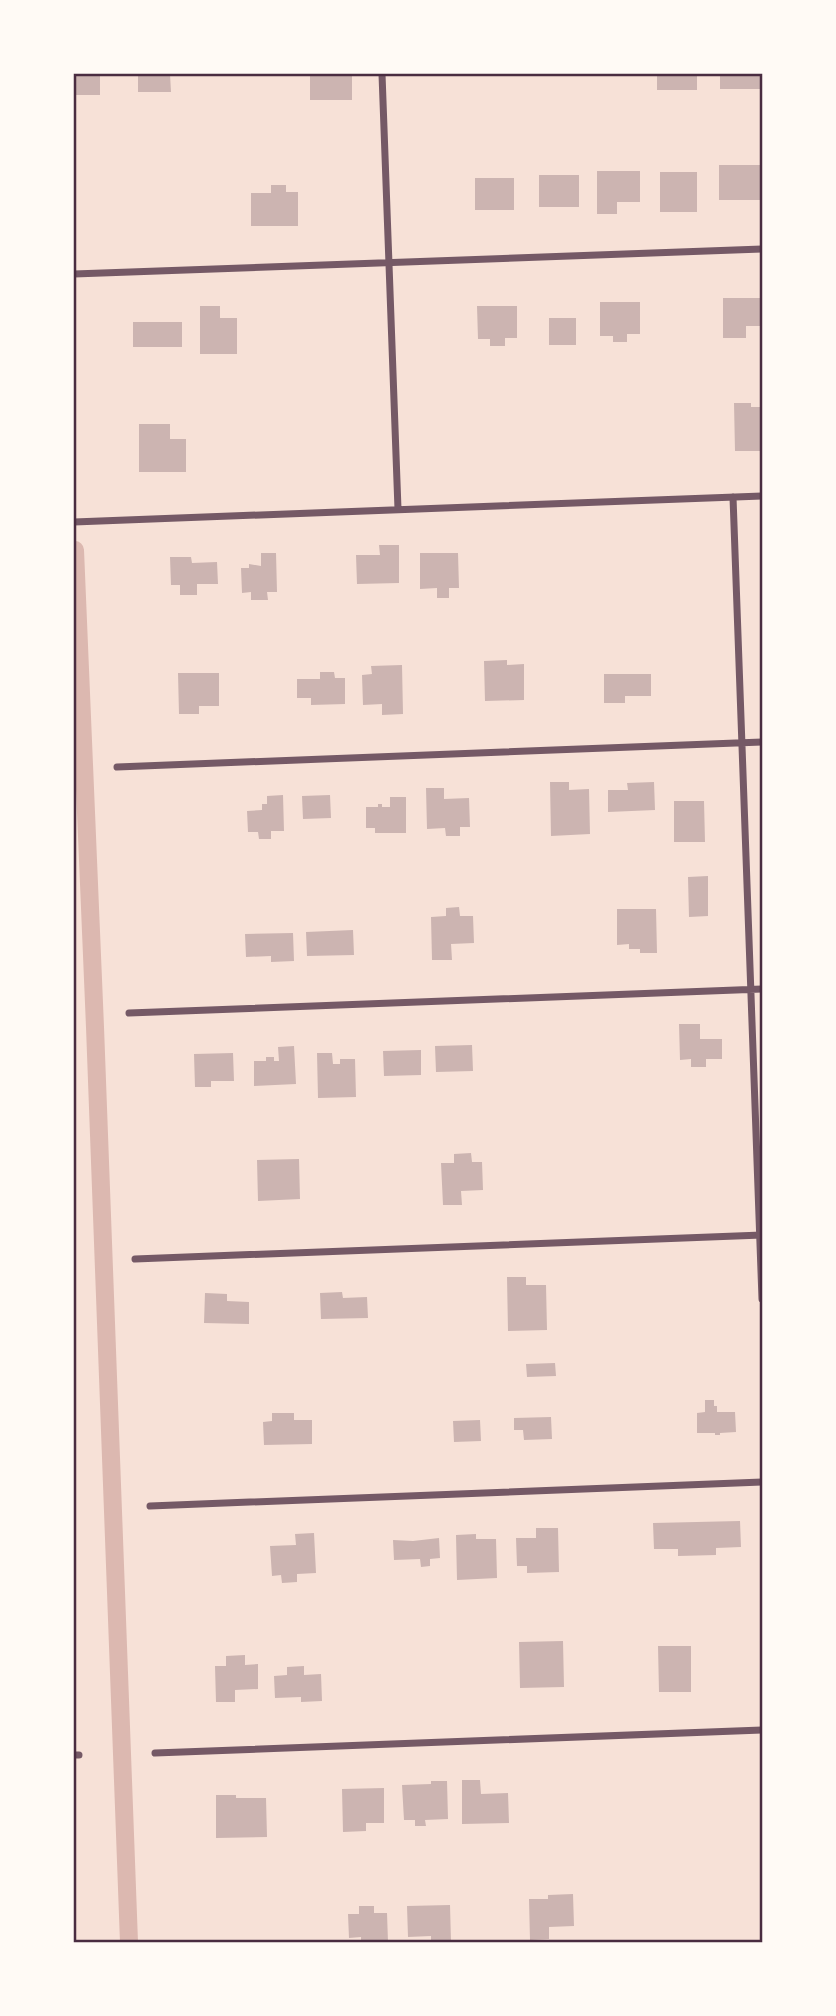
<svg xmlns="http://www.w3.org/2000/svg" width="836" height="2016" font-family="'Golos Text',sans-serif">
<rect width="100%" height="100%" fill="#f7e1d7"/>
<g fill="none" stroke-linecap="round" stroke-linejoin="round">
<path stroke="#dcb8b0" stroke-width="18" d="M75,550L95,1027L129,1942"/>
</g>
<path fill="#ccb4b1" d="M74,74H100V95H74Z
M138,74H170L171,92H138Z
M310,74H352V100H310Z
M657,74H697V90H657Z
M720,74H762V89H720Z
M719,165H760V200H719Z
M597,171H640V202H617V214H597Z
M660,172H697V212H660Z
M539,175H579V207H539Z
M475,178H514V210H475Z
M271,185H286V192H298V226H251V193H271Z
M723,298H762V326H746V338H723Z
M600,302H640V334H627V342H613V336H600Z
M200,306H220V318H237V354H200Z
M477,306H517V338H505V346H490V339H478Z
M549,318H576V345H549Z
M133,322H182V347H133Z
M734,403H751V407H762V451H735Z
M139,424H170V439H186V472H139Z
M379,545H399V583L357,584L356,555H380Z
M261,553H276L277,592H267L268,600H251V592L242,593L241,568H249V564L261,566Z
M420,553H458L459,588H449V598H437V588L420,589Z
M170,557H191L192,563L217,562L218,584H197V595H180V585H171Z
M507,660V665L524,664V700L485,701L484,661Z
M402,665L403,714L382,715V704L363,705L362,675L372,674L371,666Z
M320,672H334L335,678H345V704L311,705V698H297V679H320Z
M178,673H219V706H199V714H179Z
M604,674H651V696H625V703H604Z
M550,782H569V790L589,789L590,834L551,836Z
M654,782L655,810L608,812V790H628L627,783Z
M426,788H444V799L469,798L470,827H460V836H446L445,828L427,829Z
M283,795L284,831H271V839H259L258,832H248L247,811L262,810V804H267V796Z
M330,795L331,818L303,819L302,796Z
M390,797H406V833H375V828H366V807H378V804H382V807H390Z
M674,801H704L705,842H674Z
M708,876V916L689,917L688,877Z
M459,907L460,916H473L474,943L451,944L452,960H432L431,917L446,916V908Z
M617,909H656L657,953H640V949H629V944L617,945Z
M353,930L354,955L307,956L306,932Z
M293,933L294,961L271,962V956L246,957L245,934Z
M679,1024H700V1039H722V1059H706V1067H691V1059L680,1060Z
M472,1045L473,1071L436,1072L435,1046Z
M294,1046L296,1084L254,1086V1061H266V1057H274V1061H279L278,1047Z
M421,1050V1075L384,1076L383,1051Z
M233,1053L234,1081H211V1087H195L194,1054Z
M317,1053H332L333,1064H340V1059H355L356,1097L318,1098Z
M471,1153L472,1162H482L483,1190L461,1191L462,1205H443L441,1163H454V1154Z
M299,1159L300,1199L258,1201L257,1160Z
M507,1277H526V1285H546L547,1330L508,1331Z
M342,1292L343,1298L367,1297L368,1318L321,1319L320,1293Z
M205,1293L227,1294V1301L249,1302V1324L204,1323Z
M555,1363L556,1376L527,1377L526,1364Z
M705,1400H714V1406H717V1412H735L736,1432L720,1433V1435H715V1433H697V1413L705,1412Z
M272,1413H294V1420H312V1444L264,1445L263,1422L272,1421Z
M551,1417L552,1439L524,1440L523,1430H514V1418Z
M480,1420L481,1441L454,1442L453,1421Z
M740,1521L741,1547L716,1548V1555L678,1556V1549H654L653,1523Z
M536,1528H558L559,1572L527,1573V1566H517L516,1538H536Z
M314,1533L316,1573L297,1574V1582L282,1583L281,1575L272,1576L270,1546L296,1545L295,1534Z
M476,1534V1539H496L497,1578L457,1580L456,1535Z
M439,1538L440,1558L430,1559V1566L421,1567L420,1559L394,1560L393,1540L413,1541Z
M563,1641L564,1687L520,1688L519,1642Z
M658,1646H691V1692H659Z
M245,1655V1665L258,1664V1689L235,1690V1702H216L215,1666H226V1656Z
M304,1666V1675L321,1674L322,1701L301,1702V1697L275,1698L274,1676L287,1675V1667Z
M462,1780H480L481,1794L508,1793L509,1823L462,1824Z
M431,1781H447L448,1819L425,1820L426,1826H415V1820H404L402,1785L431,1784Z
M384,1788V1823H366V1831L343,1832L342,1789Z
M216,1795H236V1798H266L267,1837L216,1838Z
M573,1894L574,1926L549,1927V1939L530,1940L529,1899H548V1895Z
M450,1905L451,1942H431V1936L408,1937L407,1906Z
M359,1906H374V1913H387L388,1942H361V1937L349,1938L348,1914H359Z"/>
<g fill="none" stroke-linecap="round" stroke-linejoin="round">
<path stroke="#755966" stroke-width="7" d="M382,74L398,509
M74,274L762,249
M733,497L762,1299
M74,522L762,496
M117,767L762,742
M129,1013L762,989
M135,1259L762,1235
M150,1506L762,1482
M155,1753L762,1730
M74,1755H79"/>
</g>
<rect width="836" height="2016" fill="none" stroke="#fffaf5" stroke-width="150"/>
<rect x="75" y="75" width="686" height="1866" fill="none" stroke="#4a2c40" stroke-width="2.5"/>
</svg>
